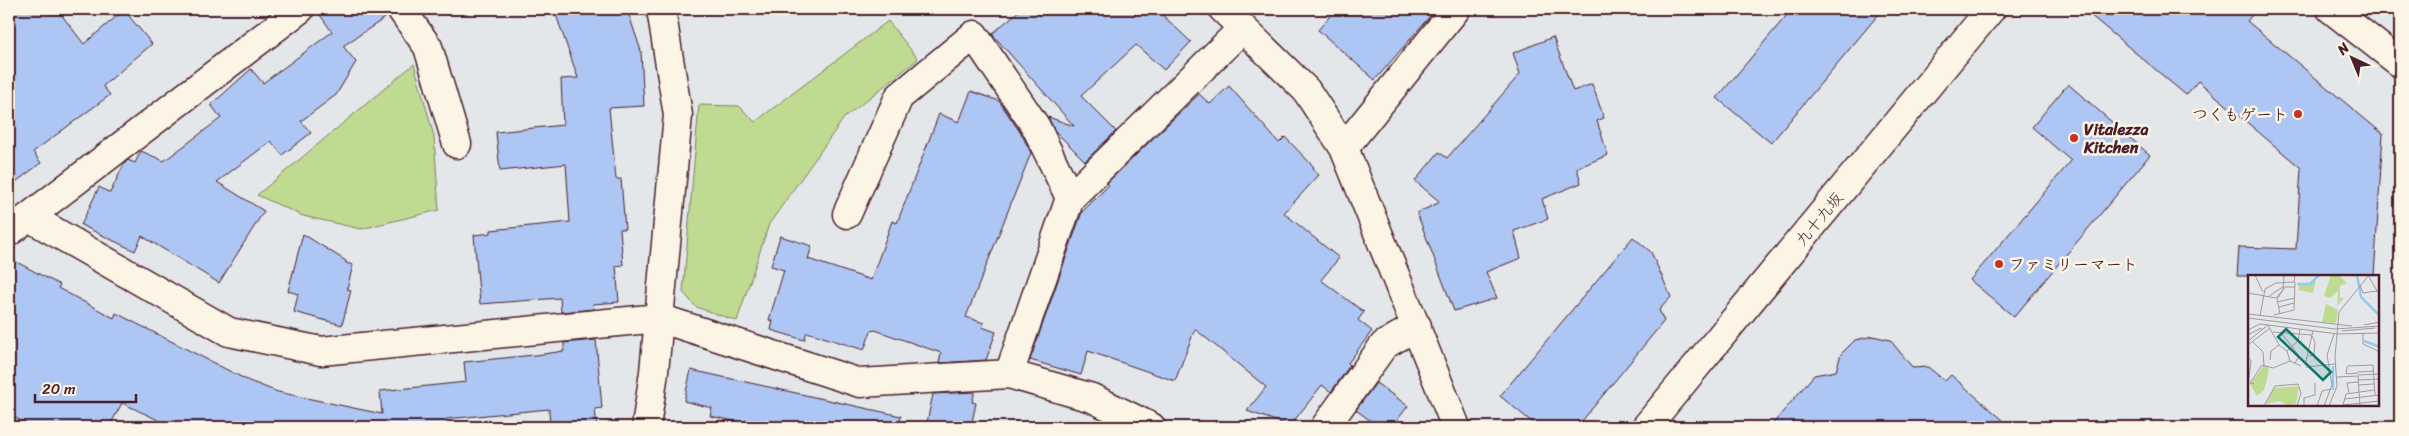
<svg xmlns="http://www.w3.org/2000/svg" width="2409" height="436" font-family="Sriracha,'Klee One',sans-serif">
<rect width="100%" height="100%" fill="#e4e7ea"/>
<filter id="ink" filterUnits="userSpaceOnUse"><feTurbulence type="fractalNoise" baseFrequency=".02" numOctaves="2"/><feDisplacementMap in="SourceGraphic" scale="10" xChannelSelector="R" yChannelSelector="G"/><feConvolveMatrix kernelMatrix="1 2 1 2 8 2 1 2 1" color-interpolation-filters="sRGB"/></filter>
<g filter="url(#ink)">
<path fill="#bfdb92" stroke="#847d5e" d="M888,21L918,59L844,118L769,224L737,321L696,307L683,292L699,105L739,106L755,122Z
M414,64L434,136L439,210L361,229L303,216L257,195Z"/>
<path fill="#adc6f4" stroke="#4a1f2b" d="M9,9H57L84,44L124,10L152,44L103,86L110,95L33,152L41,163L9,187Z
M316,9H386L388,16L343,46L356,62L336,95L301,121L311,133L282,155L271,141L217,182L264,211L219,283L142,236L135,251L81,225L99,187L110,193L124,164L128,160L135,163L141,151L164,161L221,118L211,105L251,69L263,83L332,32Z
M554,9H627L641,51L644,106L609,108L616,179H621L625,229H620L623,265L616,266L619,302L593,304L594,309L561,312L560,298L480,304L474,235L491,233V230L570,222L566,164L500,171L496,132L563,125L561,79L578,78Z
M1021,9H1156L1191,42L1164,70L1136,45L1081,96L1116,131L1085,161L1055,131L1048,117L1074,126L992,34Z
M1336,9H1436L1375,80L1318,30Z
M1792,9H1883L1771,143L1717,98Z
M2083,9H2257L2247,21L2383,134L2374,276H2237L2239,247L2296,249L2301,168L2198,81L2186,95Z
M1553,37L1573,91L1592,84L1604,118L1597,121L1608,155L1577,168L1581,183L1542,199L1548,219L1514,231L1521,258L1486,272L1497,298L1454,311L1417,213L1440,202L1415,181L1439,152L1447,158L1520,74L1513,53Z
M2068,84L2150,155L2014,317L1970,280L2071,161L2032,127Z
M1229,86L1279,143L1285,137L1314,167L1312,169L1319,175L1284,213L1339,258L1321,280L1364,312L1358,320L1372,331L1348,363L1350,365L1331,392L1322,385L1290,426L1247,411L1266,387L1195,329L1175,381L1088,351L1081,375L1030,360L1082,212L1109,185L1107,183L1199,94L1210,104Z
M971,91L999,101L1022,135L1031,153L966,317L984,323L982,327L996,332L986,360L939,363L941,353L875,330L871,331L864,350L807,332L804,340L771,330L773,321L769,320L784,270L771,266L780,236L812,246L808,259L871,280L892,221L897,223L939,114L959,122Z
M303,234L346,261V263L353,265L347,289L351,290L342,325L294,312L298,294L288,291Z
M1633,237L1651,252L1671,297L1659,310L1664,321L1577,427H1538L1500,396Z
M9,258L60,285L58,288L114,318L116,313L249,381L278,392L382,414L380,391L466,382L464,362L544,354L564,351V343L596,340L602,408L595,409L597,427H550L549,409L446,419V427H173L122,403L109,427H32L9,414Z
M1873,336L1890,340L1913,368L1928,367L1945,381L1951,375L2011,427H1770L1814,375L1836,371L1841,354L1855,340Z
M691,370L901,416L899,427H738L739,422L710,416L712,408L684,401Z
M1376,383L1408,406L1392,427H1379L1356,410Z
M975,392L972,402L976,403L971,427H926L933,394Z"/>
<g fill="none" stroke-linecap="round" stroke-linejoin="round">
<defs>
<path id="minor" d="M401,9L428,47L457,144
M1223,9L1306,90L1344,148L1456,427
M2331,9L2400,63
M1344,148L1456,9
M847,214L899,97L974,35L1036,127L1070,198
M29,217L229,332L321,351L659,318L860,383L1009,374L1092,398L1151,427
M9,232L300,9
M1009,374L1070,198L1242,29
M646,427L654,372L678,115L661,9
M1325,427L1384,345L1417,326
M1646,427L1991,9"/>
</defs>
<use href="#minor" stroke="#4a1f2b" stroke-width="31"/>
<use href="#minor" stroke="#fcf5e5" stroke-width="28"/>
</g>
</g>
<g fill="#c8321e" stroke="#fcf5e5" stroke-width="2">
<circle cx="2298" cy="114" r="5"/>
<circle cx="2074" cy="138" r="5"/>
<circle cx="1999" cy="264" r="5"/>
</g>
<g text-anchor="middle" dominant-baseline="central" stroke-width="5" stroke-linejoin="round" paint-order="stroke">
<g font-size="16" font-weight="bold" fill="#4a1f2b" stroke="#fcf5e5" text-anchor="start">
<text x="2288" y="114" text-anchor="end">つくもゲート</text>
<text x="2084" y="129">Vitalezza<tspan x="2084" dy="18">Kitchen</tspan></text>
<text x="2009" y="264">ファミリーマート</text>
</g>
<g font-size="16" fill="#4a1f2b" stroke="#fcf5e5">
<text transform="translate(1819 219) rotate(-50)">九十九坂</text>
</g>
</g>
<g transform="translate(2248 275)">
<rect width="131" height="131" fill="#e4e7ea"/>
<path d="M83,0H91L99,8L92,11V23H96L89,31L90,16L82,23L76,21ZM68,5L65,18L51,15V9H63ZM78,29L90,35L88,48L74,47ZM16,90L21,93L19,104L16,115L9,121L2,109ZM51,111L48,129L39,130L32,126L18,129L26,113Z" fill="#bfdb92"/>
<path fill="none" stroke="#8fccf0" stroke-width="2.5" d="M109,0L113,22L132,41M49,9H62L71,0M116,66L132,72M85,91V115"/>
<path fill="none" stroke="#a6979e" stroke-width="1" d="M7,0L15,17M120,0L132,21M112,10L115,18L129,16M0,18L28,23L35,15L36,0M20,22L36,11M29,27L47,23M31,32L46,28M0,39L104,51M32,39L29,24L37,12H47M26,40L46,35L47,7M12,41L17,14L28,8L46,7L47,0M0,43L87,54L132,51M116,50L132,47M0,55L12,49L90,59L132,58M94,56L127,53M25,57L64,60M115,58V69L132,77M34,59L51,81L47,88M0,60L13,53L14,55M0,66L20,50L31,70L39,76L42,86M4,66L15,77L16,90M0,70L22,53M39,76L50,66L52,54M61,81L66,80L67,67L64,61M0,82L3,86L1,103M22,85L23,76L31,70M57,90L65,56M99,91L125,90L127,120M58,92L87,89M99,92L98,99L110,98M110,97L126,96M110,100L132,99M89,102L110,101L112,131M110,105L132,104M6,109L2,108L14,90L25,93L42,86L53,91M110,110L126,109M126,115L98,119L95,130L132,126M101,118L99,108L110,107M96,124L132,120M16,131L27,111L50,109M49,131L53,118L50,109M56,131V123L67,120V108M69,131L74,116L83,114M76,131L84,110L79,80L86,59M81,131L89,111L87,82L91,37L121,0"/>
<path fill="#0f766e" fill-opacity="0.15" stroke="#0f766e" stroke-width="2.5" d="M38,54L83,97L75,105L30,62Z"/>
<rect width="131" height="131" fill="none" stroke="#4a1f2b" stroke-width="2.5"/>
</g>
<rect width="2409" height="436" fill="none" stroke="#fcf5e5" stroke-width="30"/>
<rect x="15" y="15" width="2379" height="406" fill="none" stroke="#4a1f2b" stroke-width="2" filter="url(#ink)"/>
<g transform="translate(2352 58) rotate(316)" stroke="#fcf5e5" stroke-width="4" paint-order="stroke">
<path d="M0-4L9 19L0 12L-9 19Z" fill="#4a1f2b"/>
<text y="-8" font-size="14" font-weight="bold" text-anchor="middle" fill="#4a1f2b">N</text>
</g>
<path d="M35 394v8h101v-8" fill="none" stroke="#4a1f2b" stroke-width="2.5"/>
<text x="42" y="394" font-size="15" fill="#4a1f2b" stroke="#fcf5e5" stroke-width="4" paint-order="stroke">20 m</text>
</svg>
